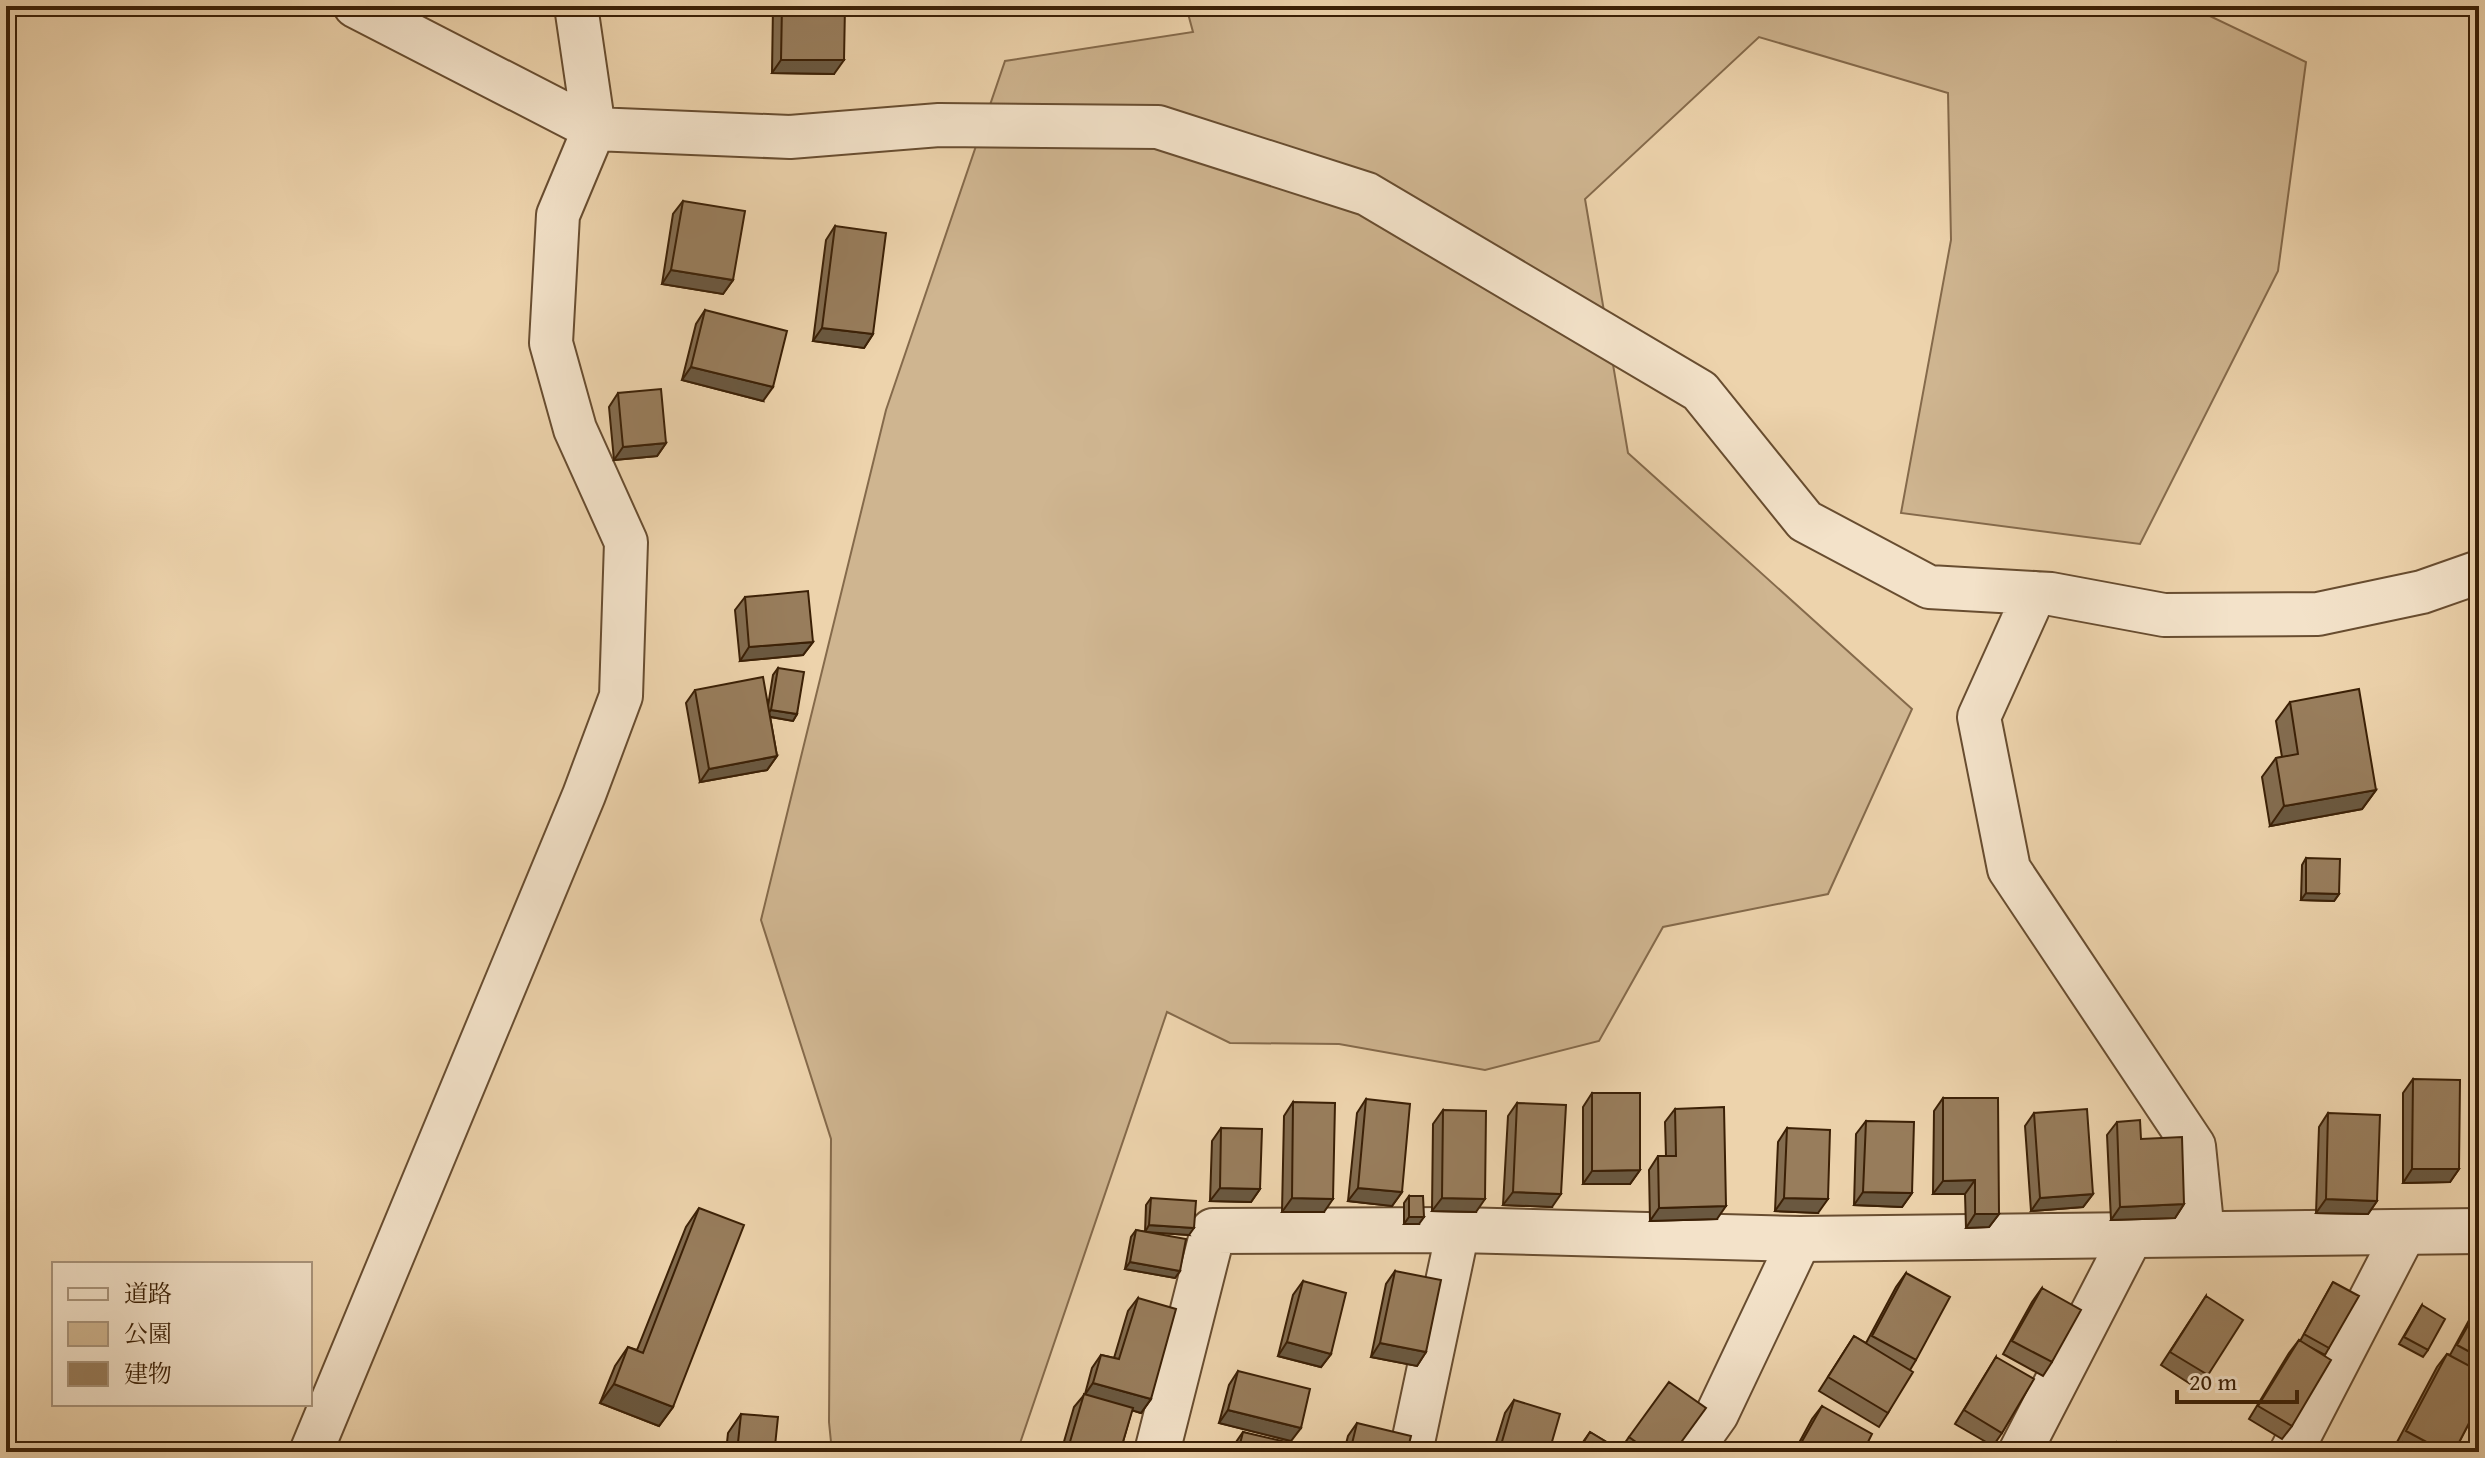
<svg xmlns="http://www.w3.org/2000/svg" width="2485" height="1458" font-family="'Gentium Book Plus','Noto Serif JP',serif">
<rect width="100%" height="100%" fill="#edd3ac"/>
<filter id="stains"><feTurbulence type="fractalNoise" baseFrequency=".0025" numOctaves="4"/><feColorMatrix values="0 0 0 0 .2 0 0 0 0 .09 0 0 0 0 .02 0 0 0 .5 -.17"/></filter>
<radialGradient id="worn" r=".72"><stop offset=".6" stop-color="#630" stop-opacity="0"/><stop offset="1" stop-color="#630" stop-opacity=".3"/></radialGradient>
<path fill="#cfb590" stroke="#856a4b" stroke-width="2" d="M1186,6H2189L2306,62L2278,271L2140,544L1901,513L1951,240L1948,93L1759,37L1585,199L1628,453L1912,709L1828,894L1663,927L1599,1041L1485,1070L1339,1044L1230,1043L1167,1012L1017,1452H832L829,1422L831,1139L761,920L886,410L1005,61L1193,32Z"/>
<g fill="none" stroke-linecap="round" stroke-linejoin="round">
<defs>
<path id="minor" d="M355,6L594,129L790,137L939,125L1158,127L1367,194L1700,391L1805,521L1929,587L2051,594L2164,615L2318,614L2422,592L2479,572
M2035,593L1979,717L2009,869L2194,1146L2203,1234
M311,1452L584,795L621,696L626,542L575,429L551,343L558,215L594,129L576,6
M1411,1452L1458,1230
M1690,1452L1717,1414L1800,1239
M2020,1452L2132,1235
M2291,1452L2405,1232"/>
<path id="tertiary" d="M1157,1452L1213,1231L1458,1230L1800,1239L2479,1231"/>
</defs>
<use href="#minor" stroke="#684d30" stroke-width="46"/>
<use href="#tertiary" stroke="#684d30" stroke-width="48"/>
<use href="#minor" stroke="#f3e2c9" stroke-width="42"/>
<use href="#tertiary" stroke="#f3e2c9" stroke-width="44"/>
</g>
<path fill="#836c4f" stroke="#3b2006" stroke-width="2" d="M773,6H845L834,74L772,73Z
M683,201L733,280L723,294L662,284L673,214Z
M835,226L873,334L864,348L813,341L826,240Z
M705,310L763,401L682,380L696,324Z
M618,393L666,443L657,456L614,460L609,407Z
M745,597L813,642L803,655L740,661L735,610Z
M778,668L797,714L793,721L770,717L777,756L767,770L700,782L686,703L695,690L768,706L773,675Z
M2290,702L2376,790L2362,809L2270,826L2262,777L2276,758L2282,757L2276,721Z
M2306,858L2339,894L2334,901L2301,900L2302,865Z
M2413,1079L2459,1169L2450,1182L2403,1183V1093Z
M1592,1093L1640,1170L1630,1184H1583V1107Z
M2479,1095V1148H2476Z
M1943,1098L1999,1214L1989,1227L1966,1228L1965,1194H1933L1934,1111Z
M1366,1099L1402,1192L1392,1206L1348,1201L1357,1113Z
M1293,1102L1324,1212H1282L1284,1116Z
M1517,1103L1552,1207L1503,1205L1508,1116Z
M1675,1109L1717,1219L1650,1221L1649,1170L1658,1156H1666L1665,1122Z
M1443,1110L1476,1212L1432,1211L1433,1124Z
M2034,1113L2093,1194L2083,1207L2031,1211L2025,1126Z
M2328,1113L2377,1201L2368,1214L2316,1213L2319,1127Z
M1866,1121L1912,1193L1902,1207L1854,1205L1856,1134Z
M2117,1122L2141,1139L2184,1204L2175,1218L2111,1220L2107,1135Z
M1221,1128L1260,1189L1251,1202L1210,1201L1212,1141Z
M1787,1128L1818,1213L1775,1211L1778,1142Z
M1409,1196L1419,1224H1404V1203Z
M1151,1198L1189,1235L1149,1232L1180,1271L1175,1278L1125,1269L1131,1237L1136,1230L1145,1232L1146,1205Z
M699,1208L673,1407L659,1426L600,1403L615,1366L628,1347L637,1350L686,1227Z
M1395,1271L1426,1352L1417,1366L1371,1357L1386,1284Z
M1906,1273L1916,1360L1910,1370L1888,1413L1879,1427L1819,1391L1854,1336L1866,1343L1896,1287Z
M1303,1281L1331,1354L1321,1367L1278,1356L1293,1295Z
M2333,1282L2329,1348L2325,1355L2308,1346L2292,1426L2282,1439L2249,1419L2289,1353L2299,1340L2300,1341Z
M2042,1288L2052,1362L2043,1376L2003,1354L2032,1302Z
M2206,1296L2208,1375L2198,1389L2161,1365Z
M1138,1298L1151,1399L1141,1413L1132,1410L1120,1452H1061L1074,1407L1085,1394L1092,1368L1101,1355L1114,1358L1128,1311Z
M2479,1302V1404L2454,1452H2397L2400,1447L2396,1444L2437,1367L2447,1354L2450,1355Z
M2422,1305L2428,1350L2423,1357L2399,1344Z
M1996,1357L2002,1433L1993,1446L1955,1424Z
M1238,1371L1291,1441L1219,1423L1229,1385Z
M1514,1400L1549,1452H1493L1505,1413Z
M1822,1406L1863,1452H1794L1812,1419Z
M741,1414L775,1446L814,1452H726L728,1433Z
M1357,1423L1407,1452H1344L1348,1436Z
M2479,1424V1449L2469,1444Z
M1243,1432L1293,1452H1232L1234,1445Z
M1590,1432L1620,1450L1629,1437L1675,1452H1576Z"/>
<path fill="#6a5840" stroke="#3b2006" stroke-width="2" d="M781,60H844L834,74L772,73Z
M671,270L733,280L723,294L662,284Z
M822,328L873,334L864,348L813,341Z
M691,367L773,387L763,401L682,380Z
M666,443L657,456L614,460L623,447Z
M813,642L803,655L740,661L749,647Z
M771,710L797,714L793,721L766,716Z
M777,756L767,770L700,782L709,769Z
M2376,790L2362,809L2270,826L2284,806Z
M2306,893L2339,894L2334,901L2301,900Z
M2412,1169H2459L2450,1182L2403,1183Z
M1640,1170L1630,1184H1583L1592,1171Z
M1975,1180L1965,1194H1933L1943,1181Z
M1220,1188L1260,1189L1251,1202L1210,1201Z
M1358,1188L1402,1192L1392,1206L1348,1201Z
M1513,1192L1561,1194L1552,1207L1503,1205Z
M1863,1192L1912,1193L1902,1207L1854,1205Z
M2093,1194L2083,1207L2031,1211L2040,1198Z
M1292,1198L1333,1199L1324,1212H1282Z
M1442,1198L1485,1199L1476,1212L1432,1211Z
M1784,1198L1828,1199L1818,1213L1775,1211Z
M2326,1199L2377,1201L2368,1214L2316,1213Z
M2184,1204L2175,1218L2111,1220L2120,1207Z
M1726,1206L1717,1219L1650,1221L1659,1208Z
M1975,1214H1999L1989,1227L1966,1228Z
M1409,1217H1424L1419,1224H1404Z
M1149,1225L1194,1228L1189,1235L1145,1232Z
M1130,1262L1180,1271L1175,1278L1125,1269Z
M1287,1342L1331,1354L1321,1367L1278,1356Z
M1380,1343L1426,1352L1417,1366L1371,1357Z
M1093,1383L1151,1399L1141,1413L1084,1396Z
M614,1384L673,1407L659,1426L600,1403Z
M1228,1410L1301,1428L1291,1441L1219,1423Z"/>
<path fill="#987d5c" stroke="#3b2006" stroke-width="2" d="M782,6H845L844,60H781Z
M683,201L745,211L733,280L671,270Z
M835,226L886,233L873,334L822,328Z
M705,310L787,331L773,387L691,367Z
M661,389L666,443L623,447L618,393Z
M808,591L813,642L749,647L745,597Z
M778,668L804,672L797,714L771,710Z
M763,677L777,756L709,769L695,690Z
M2359,689L2376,790L2284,806L2276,758L2298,754L2290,702Z
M2306,858L2340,859L2339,894L2306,893Z
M2413,1079L2460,1080L2459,1169H2412Z
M1592,1093H1640V1170L1592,1171Z
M1943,1098H1998L1999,1214H1975V1180L1943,1181Z
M1366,1099L1410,1104L1402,1192L1358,1188Z
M1293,1102L1335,1103L1333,1199L1292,1198Z
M1517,1103L1566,1105L1561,1194L1513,1192Z
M1724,1107L1726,1206L1659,1208L1658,1156H1676L1675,1109Z
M2087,1109L2093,1194L2040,1198L2034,1113Z
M1443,1110L1486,1111L1485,1199L1442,1198Z
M2328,1113L2380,1115L2377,1201L2326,1199Z
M2140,1120L2141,1139L2182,1137L2184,1204L2120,1207L2117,1122Z
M1866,1121L1914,1122L1912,1193L1863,1192Z
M1221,1128L1262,1129L1260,1189L1220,1188Z
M1787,1128L1830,1130L1828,1199L1784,1198Z
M1409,1196H1423L1424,1217H1409Z
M1151,1198L1196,1201L1194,1228L1149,1225Z
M699,1208L744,1225L673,1407L614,1384L628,1347L643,1353Z
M1136,1230L1186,1239L1180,1271L1130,1262Z
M1395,1271L1441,1280L1426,1352L1380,1343Z
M1906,1273L1950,1297L1916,1360L1872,1336Z
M1303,1281L1346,1293L1331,1354L1287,1342Z
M2333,1282L2359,1296L2329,1348L2304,1334Z
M2042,1288L2081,1310L2052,1362L2012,1341Z
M2206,1296L2243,1320L2208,1375L2170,1352Z
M1138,1298L1176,1309L1151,1399L1093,1383L1101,1355L1119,1359Z
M2422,1305L2445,1319L2428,1350L2404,1337Z
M2479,1306V1357L2457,1345Z
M1854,1336L1913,1372L1888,1413L1828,1377Z
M2299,1340L2331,1360L2292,1426L2258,1406Z
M2447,1354L2479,1371V1404L2454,1452H2445L2406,1431Z
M1996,1357L2034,1379L2002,1433L1964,1410Z
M1238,1371L1310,1389L1301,1428L1228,1410Z
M1669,1382L1706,1408L1674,1452H1650L1629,1437Z
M1084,1394L1133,1408L1120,1452H1067Z
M1514,1400L1560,1414L1549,1452H1499Z
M1822,1406L1872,1434L1863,1452H1796Z
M741,1414L778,1417L775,1446L814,1450V1452H737Z
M1357,1423L1411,1436L1407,1452H1350Z
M2479,1427V1440L2474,1437Z
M1243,1432L1295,1444L1293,1452H1238Z
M1590,1432L1623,1452H1580L1578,1451Z
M2117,1442L2135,1452H2112Z
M2232,1442L2250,1452H2226Z
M2403,1442L2422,1452H2398Z
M2467,1444L2479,1449V1452H2463Z"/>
<rect width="2485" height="1458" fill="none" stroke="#edd3ac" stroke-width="32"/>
<rect x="8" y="8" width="2469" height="1442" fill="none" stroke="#3b2006" stroke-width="4"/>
<rect x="16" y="16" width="2453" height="1426" fill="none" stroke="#3b2006" stroke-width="2"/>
<rect x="52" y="1262" width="260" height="144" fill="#f3e2c9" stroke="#a9947b" stroke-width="2"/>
<rect x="68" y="1288" width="40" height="12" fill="#f3e2c9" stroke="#a9947b" stroke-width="2"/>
<text x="124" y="1302" font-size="24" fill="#3b2006">道路</text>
<rect x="68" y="1322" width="40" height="24" fill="#cfb590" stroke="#a9947b" stroke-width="2"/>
<text x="124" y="1342" font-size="24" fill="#3b2006">公園</text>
<rect x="68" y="1362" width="40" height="24" fill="#987d5c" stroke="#a9947b" stroke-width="2"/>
<text x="124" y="1382" font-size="24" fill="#3b2006">建物</text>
<path d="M2177 1390v12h120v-12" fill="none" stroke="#3b2006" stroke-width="4"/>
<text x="2189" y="1390" font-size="24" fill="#3b2006" stroke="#f3e2c9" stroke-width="6" paint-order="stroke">20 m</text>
<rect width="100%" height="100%" filter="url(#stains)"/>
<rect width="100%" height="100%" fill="url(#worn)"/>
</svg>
